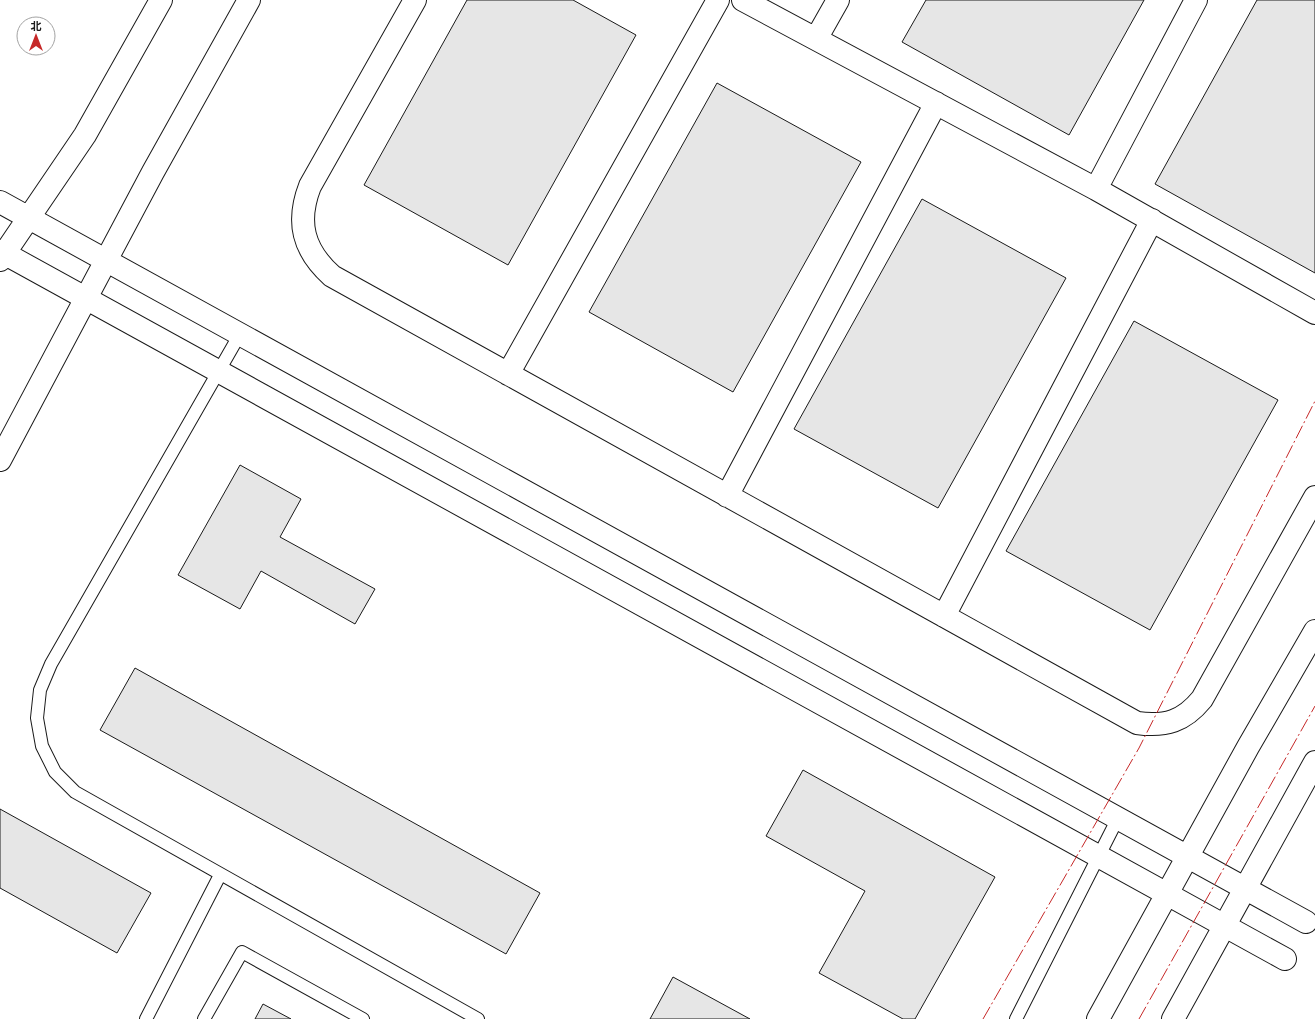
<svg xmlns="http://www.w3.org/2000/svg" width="1315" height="1019" font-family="Commissioner,'Noto Sans SC',sans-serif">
<rect width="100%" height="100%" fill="#fff"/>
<path fill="#e6e6e6" stroke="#1a1a1a" d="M467,0H573L636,35L508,265L364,185Z
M926,0H1144L1069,135L902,42Z
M1257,0H1315V273L1155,184Z
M717,83L861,162L733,392L589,312Z
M922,199L1066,278L938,508L794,429Z
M1134,321L1278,400L1150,630L1006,551Z
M240,465L301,499L280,537L375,589L355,624L261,571L240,609L178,575Z
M135,668L540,893L506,954L100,730Z
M803,770L995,877L915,1019H903L819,973L865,891L766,836Z
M0,809L151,893L117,953L0,888Z
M673,977L750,1019H650Z
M263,1004L291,1019H255Z"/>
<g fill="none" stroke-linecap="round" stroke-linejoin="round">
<defs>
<path id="lane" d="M240,334L51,664L40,690L37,718L42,746L55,772L75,792L478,1019
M146,1019L220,875
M204,1019L242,952L363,1019
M1016,1019L1118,818"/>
<path id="street" d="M415,0L310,186C296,222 303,250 332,276L1137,723C1166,727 1184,721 1202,699L1315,497
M743,0L1096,189L1315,313
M816,39L838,0
M1096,189L1196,0
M0,202L1306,922
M0,251L1285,959
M0,260L85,135L161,0
M508,374L718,0
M0,460L153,172L249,0
M727,496L936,103
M944,616L1152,220
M1098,1019L1248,747L1315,631
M1173,1019L1315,762"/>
</defs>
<use href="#lane" stroke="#1a1a1a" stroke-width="14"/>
<use href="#street" stroke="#1a1a1a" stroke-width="24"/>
<use href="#lane" stroke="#fff" stroke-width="12"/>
<use href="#street" stroke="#fff" stroke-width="22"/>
<path stroke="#c62828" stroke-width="1" stroke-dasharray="14 3 2 3" stroke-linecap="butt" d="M983,1019L1139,748L1315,401
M1139,1019L1315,706"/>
</g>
<g transform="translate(36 36)"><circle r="19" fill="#ffffff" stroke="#a3a3a3"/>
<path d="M0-3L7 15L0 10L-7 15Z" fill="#c62828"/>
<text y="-6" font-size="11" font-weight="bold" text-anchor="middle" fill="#1a1a1a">北</text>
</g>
</svg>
